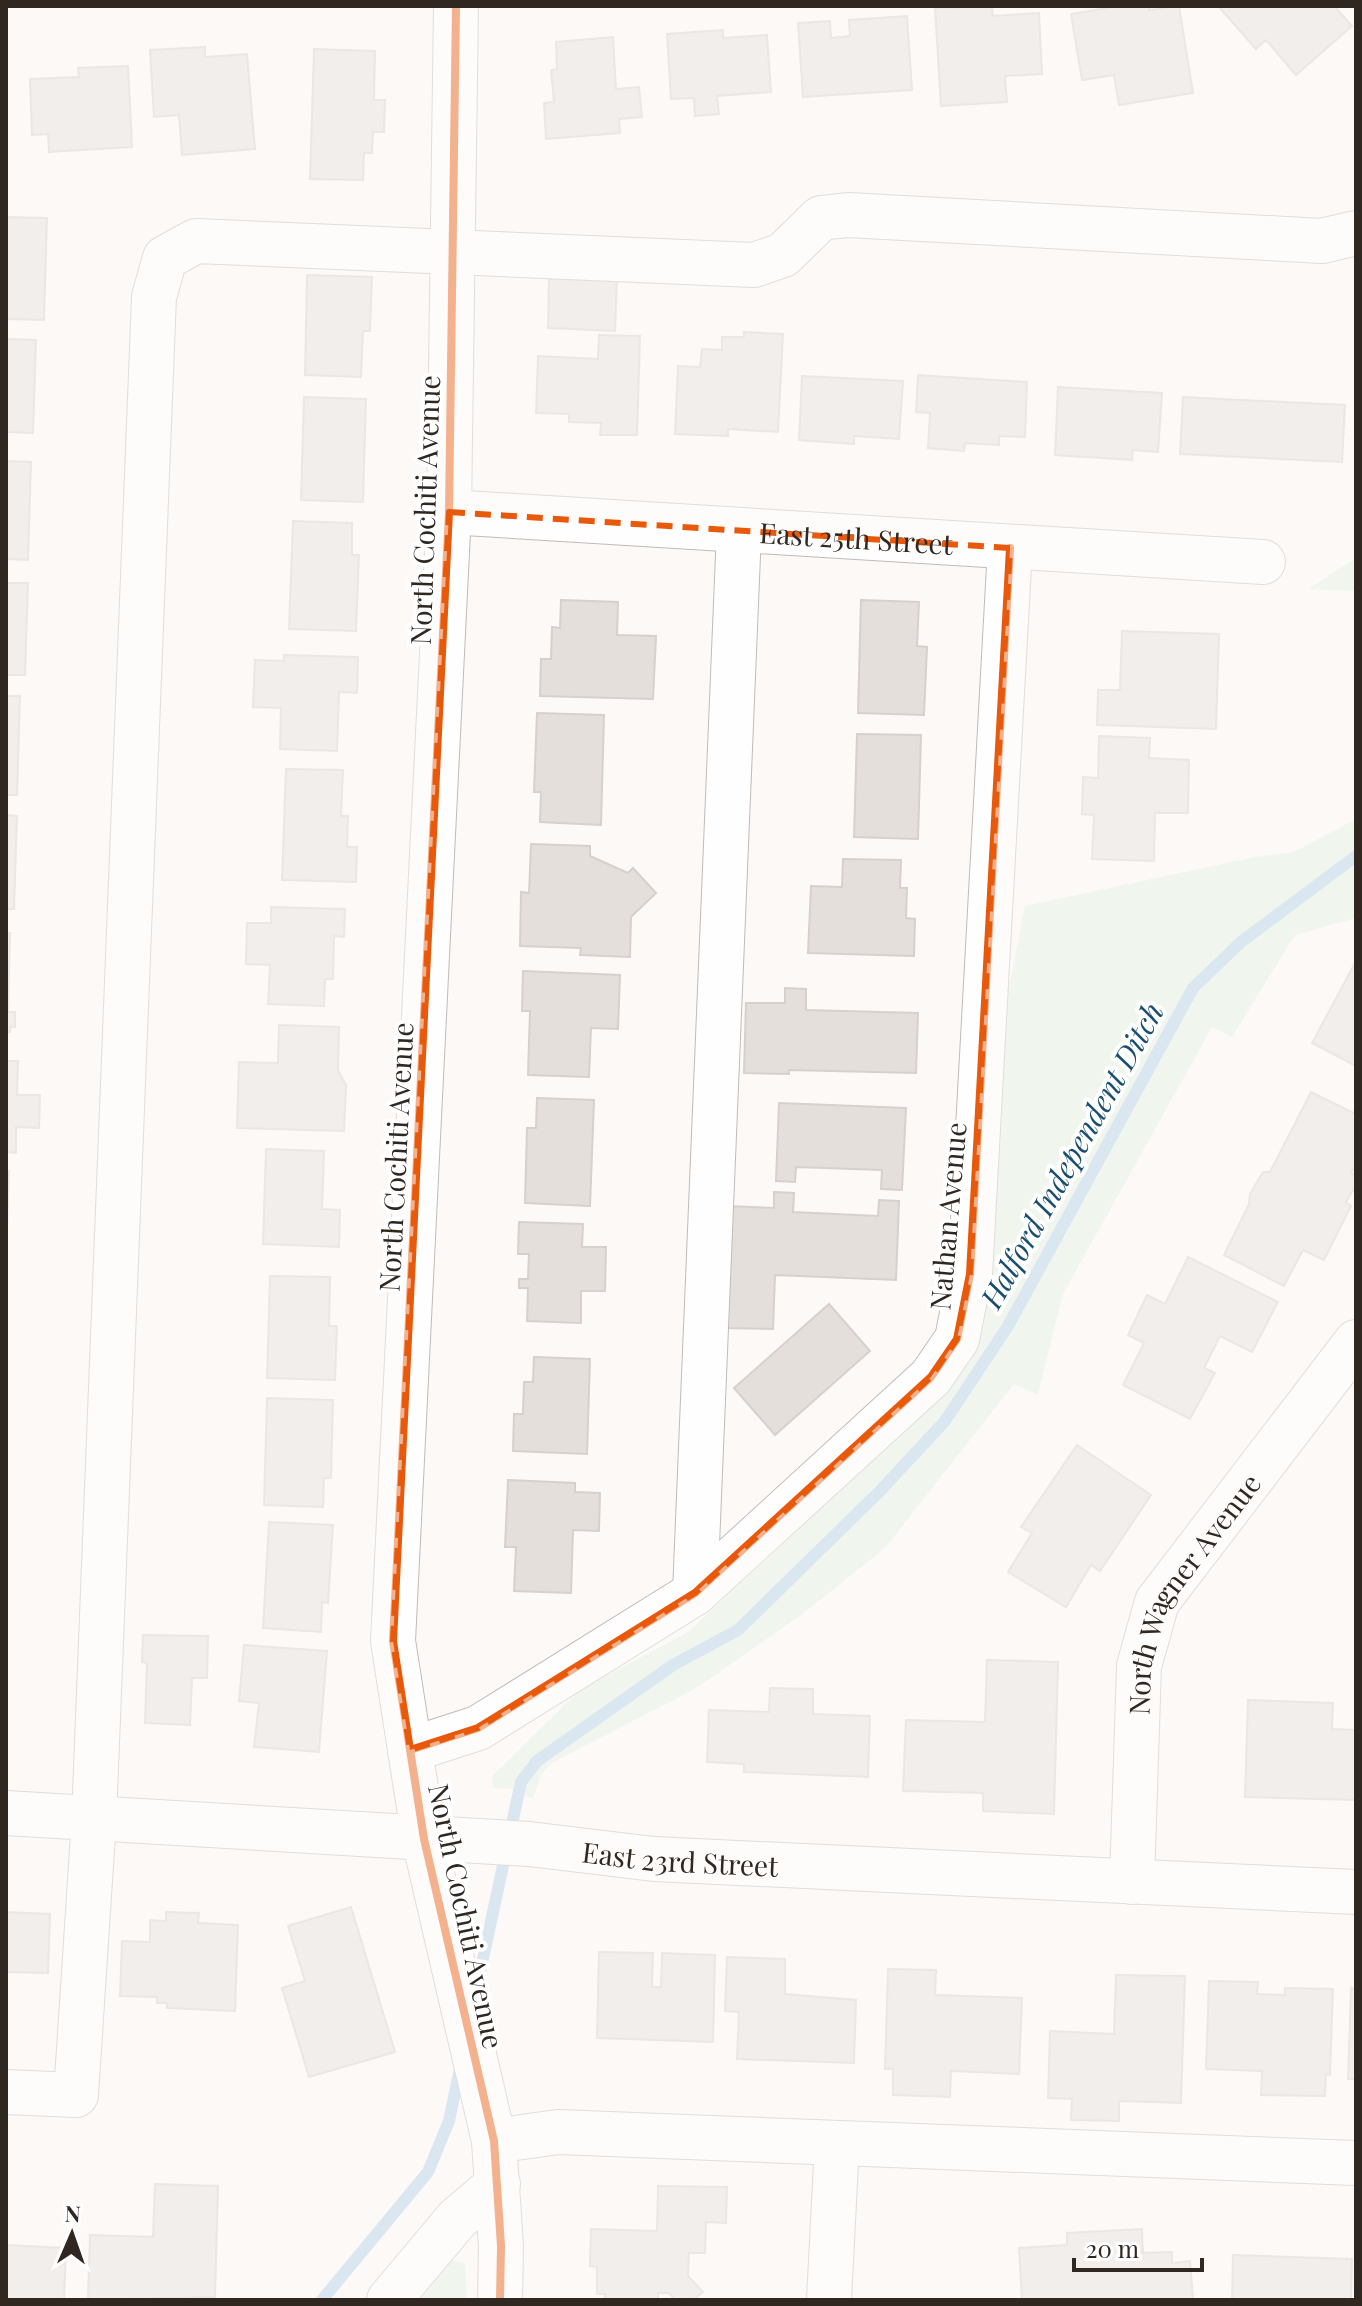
<svg xmlns="http://www.w3.org/2000/svg" width="1362" height="2306" font-family="'Playfair Display',serif">
<rect width="100%" height="100%" fill="#fcf9f7"/>
<path fill="#e3f1e0" d="M1356,558V591L1308,589Z
M1356,819V918L1295,935L1232,1037L1212,1027L1063,1294L1038,1395L1014,1384L885,1548L801,1615L698,1687L550,1764L541,1775L533,1799L511,1789L493,1788L492,1776L581,1689L688,1632L943,1395L975,1347L985,1317L1001,1030L1025,906L1255,857L1294,852Z
M452,2260L465,2263L467,2300H420Z"/>
<g fill="none" stroke-linecap="round" stroke-linejoin="round">
<path stroke="#b1d0e7" stroke-width="12" d="M476,1991L521,1782L537,1761L673,1665L738,1630L880,1491L945,1421L1008,1326L1193,988L1241,942L1356,856
M322,2300L428,2172L449,2121L461,2064"/>
</g>
<path fill="#e5dfdb" stroke="#d7d0cc" stroke-width="2" d="M992,6L993,16L1039,13L1042,74L1005,76L1007,102L941,106L935,8Z
M1119,6H1149V10L1179,6L1193,93L1119,105L1114,75L1082,80L1071,14Z
M1218,6H1334L1352,26L1296,75L1266,40L1256,49Z
M907,16L912,90L803,97L798,23L830,21L831,38L850,36L849,20Z
M723,30V38L767,35L771,92L717,96L719,114L695,116L694,98L671,99L667,34Z
M613,37L616,89L639,87L642,117L619,119L620,133L546,139L544,103L554,102L551,70L557,69L556,42Z
M205,47V57L247,54L255,149L182,155L179,115L154,117L150,50Z
M314,49L375,51L374,100H385L384,132H373L372,153H364L363,180L310,179Z
M128,66L132,147L49,152L48,134L32,135L30,79L79,77L78,68Z
M6,217L47,218L44,320L6,319Z
M549,274L617,277L615,331L548,328Z
M307,275L372,277L370,331H363L361,377L305,375Z
M744,332L783,334L778,432L728,429V436L675,434L678,366L700,367L702,349L722,350V337H744Z
M599,335L640,336L637,435H600L601,423L569,422V414L536,413L538,356L598,359Z
M6,339L36,340L33,433L6,432Z
M918,375L1027,382L1025,437L999,436V445L965,443L964,451L928,448L930,413L916,412Z
M802,376L903,381L899,439L854,436V444L799,440Z
M1058,387L1162,393L1158,452L1133,450L1132,460L1055,455Z
M304,397L366,399L363,502L301,500Z
M1183,397L1345,405L1342,462L1180,454Z
M6,461L31,462L28,560L6,559Z
M293,521L352,523V555H359L356,631L289,629Z
M6,583H28L25,675H6Z
M561,600L618,602L617,635L656,636L653,699L540,696L541,659H551L552,627L560,628Z
M861,600L919,602L917,646L927,647L924,715L858,713Z
M1122,631L1219,634L1216,729L1097,725L1098,690H1120Z
M284,655L358,657L357,693L339,692L337,751L280,749L281,708L253,707L255,660L284,661Z
M6,696H20L17,795H6Z
M537,713L604,715L601,825L540,822L541,792H534Z
M857,734L921,735L918,839L854,837Z
M1099,736L1150,738L1149,758L1189,760L1188,813H1155L1154,861L1092,859L1094,815L1082,814L1083,777L1098,778Z
M286,769L343,770L341,816H348L347,847H357L356,882L282,880Z
M6,815L17,816L14,909H6Z
M531,844L590,846V856L628,873L633,868L656,893L631,917L630,957L580,955L581,948L520,946L521,892L529,893Z
M843,859L901,860L900,888H907L906,918L915,919L914,956L808,953L811,886L842,887Z
M271,907L345,909L344,937L334,936L333,979H325L324,1006L268,1004L270,965L246,964L247,923H271Z
M6,933H10L8,1012H15V1027H10V1032H6Z
M1356,961V1066L1312,1043Z
M523,971L620,975L618,1029L591,1028L589,1077L528,1075L530,1011H522Z
M785,988L806,989V1010L918,1013L916,1073L789,1070V1074L744,1073L746,1003H785Z
M279,1025L339,1027L338,1070L346,1085L344,1131L237,1128L239,1062L278,1063Z
M6,1061H18L17,1095H40L39,1128L16,1127V1153L6,1152Z
M1311,1092L1356,1114V1164L1351,1173L1356,1176V1185L1346,1202L1351,1206L1324,1260L1303,1250L1284,1286L1224,1255L1249,1204L1250,1194L1263,1172H1270Z
M537,1098L594,1100L590,1206L525,1203L527,1128H536Z
M779,1103L906,1108L902,1190L881,1189L882,1170L796,1167L795,1182L776,1181Z
M266,1149L324,1151L322,1209L340,1210L339,1247L263,1244Z
M6,1171H9L6,1252Z
M774,1192L794,1193L793,1212L878,1216L879,1200L899,1201L896,1280L775,1275L773,1329L722,1328L727,1206L774,1208Z
M519,1222L583,1224L582,1247H606L605,1291H581V1323L527,1321L528,1288H519V1279H528L529,1254H518Z
M1188,1257L1278,1302L1252,1352L1220,1336L1204,1368L1215,1373L1190,1419L1123,1385L1144,1343L1128,1335L1147,1295L1165,1304Z
M270,1276L330,1277L329,1326H337L335,1380L267,1378Z
M829,1304L870,1351L775,1435L734,1388Z
M534,1357L590,1359L587,1454L513,1451L514,1414H523L524,1382H533Z
M267,1398L333,1400L331,1478H324L323,1507L264,1505Z
M1077,1445L1151,1495L1100,1571L1091,1565L1066,1607L1008,1572L1032,1533L1021,1527Z
M508,1480L575,1483V1492L600,1493L599,1531L573,1530L571,1593L514,1591L516,1547H505Z
M269,1522L333,1525L328,1603L322,1602L321,1632L263,1628Z
M143,1635L208,1636L207,1678H192L190,1725L145,1723L147,1663L142,1662Z
M244,1645L327,1651L319,1752L254,1747L259,1703L239,1701Z
M987,1660L1058,1662L1054,1814L983,1811V1793L903,1791L906,1720L985,1722Z
M770,1688L813,1689V1714L870,1716L868,1777L744,1772V1764L707,1762L709,1710L769,1712Z
M1248,1700L1333,1703L1332,1729L1356,1730V1800L1245,1797Z
M351,1907L395,2052L309,2077L282,1988L305,1981L288,1926Z
M6,1912L50,1914L48,1973L6,1972Z
M166,1912L199,1913L198,1923L238,1925L235,2011L167,2008V2003H157V1997L120,1996L122,1941L150,1942V1920L166,1921Z
M599,1952L653,1953L652,1987H661L662,1953L715,1955L713,2042L597,2038Z
M727,1957L785,1959V1994L856,2000L854,2063L737,2059L739,2012L725,2011Z
M888,1969L936,1970L935,1995L1022,1998L1019,2074L951,2071L950,2097L893,2095V2069H885Z
M1116,1975L1185,1976L1181,2103L1119,2101V2121L1071,2120L1072,2099L1048,2098L1050,2031L1114,2034Z
M1209,1981L1258,1982L1257,1994L1285,1995V1988L1333,1989L1330,2075L1326,2074L1325,2096L1261,2095L1262,2071L1206,2069Z
M1351,1988L1356,1989V2079H1348Z
M155,2184L218,2186L215,2297L88,2300L90,2235L153,2237Z
M658,2186L727,2187L726,2223L706,2222L705,2253H689L688,2276L703,2292L693,2300H675L669,2293H658V2300H605V2294H597V2267L590,2266L591,2229L657,2231Z
M1142,2229L1143,2253L1172,2252V2263L1190,2261L1193,2300H1022L1019,2248L1067,2245V2233Z
M6,2245L66,2248L64,2300H6Z
M1233,2255L1352,2259L1351,2300H1232Z"/>
<g fill="none" stroke-linecap="round" stroke-linejoin="round">
<defs>
<g id="minor">
<path d="M456,6L449,512L393,1641L424,1839L494,2141L501,2246L500,2300"/>
<path id="s1" d="M449,512L1263,562"/>
<path d="M695,1593L739,531"/>
<path d="M410,1750L478,1728L695,1593L931,1377L957,1339L970,1274L1010,548"/>
<path id="s2" d="M6,1813L529,1844L654,1859L1356,1892"/>
<path id="s3" d="M1132,1882L1139,1666L1157,1602L1356,1342"/>
<path d="M6,2092L76,2095L94,1819L154,297L165,258L196,241L754,265L783,255L821,218L848,215L1322,241L1356,233"/>
<path d="M494,2141L558,2132L1356,2163"/>
<path d="M389,2300L457,2219L498,2184"/>
<path d="M829,2300L837,2143"/>
</g>
</defs>
<use href="#minor" stroke="#c1bbb7" stroke-width="46"/>
<use href="#minor" stroke="#fffefe" stroke-width="44"/>
<defs>
<path id="cycleway" d="M456,6L449,512L393,1641L424,1839L494,2141L501,2246L500,2300
M410,1750L478,1728L695,1593L931,1377L957,1339L970,1274L1010,548"/>
</defs>
<use href="#cycleway" stroke="#fff" stroke-width="13"/>
<use href="#cycleway" stroke="#e8590c" stroke-width="8"/>
</g>
<path d="M0 0H1362V2306H0ZM449,512L1010,548L970,1274L957,1339L931,1377L695,1593L478,1728L410,1750L393,1641Z" fill="#fcf9f7" fill-opacity=".55" fill-rule="evenodd"/>
<path fill="none" stroke="#e8590c" stroke-width="6" stroke-dasharray="16 10" stroke-linejoin="round" d="M449,512L1010,548L970,1274L957,1339L931,1377L695,1593L478,1728L410,1750L393,1641Z"/>
<g text-anchor="middle" dominant-baseline="central" stroke-width="8" stroke-linejoin="round" paint-order="stroke">
<g font-size="28" fill="#302720" stroke="#fff">
<text transform="translate(424 510) rotate(-88)">North Cochiti Avenue</text>
<text stroke="none"><textPath href="#s1" startOffset="408">East 25th Street</textPath></text>
<text transform="translate(395 1157) rotate(-87)">North Cochiti Avenue</text>
<text transform="translate(947 1216) rotate(-85)">Nathan Avenue</text>
<text stroke="none"><textPath href="#s3" startOffset="304">North Wagner Avenue</textPath></text>
<text stroke="none"><textPath href="#s2" startOffset="676">East 23rd Street</textPath></text>
<text transform="translate(467 1916) rotate(78)">North Cochiti Avenue</text>
</g>
<g font-size="30" font-style="italic" fill="#194e6f" stroke="#fff">
<text transform="translate(1071 1155) rotate(-61)">Halford Independent Ditch</text>
</g>
</g>
<rect width="1362" height="2306" fill="none" stroke="#302720" stroke-width="16"/>
<g transform="translate(72 2234) rotate(2)" stroke="#ffffff" stroke-width="6" paint-order="stroke">
<path d="M0-6L14 30L0 20L-14 30Z" fill="#302720"/>
<text y="-12" font-size="22" font-weight="bold" text-anchor="middle" fill="#302720">N</text>
</g>
<path d="M1074 2258v12h128v-12" fill="none" stroke="#302720" stroke-width="4"/>
<text x="1086" y="2258" font-size="24" fill="#302720" stroke="#ffffff" stroke-width="6" paint-order="stroke">20 m</text>
</svg>
